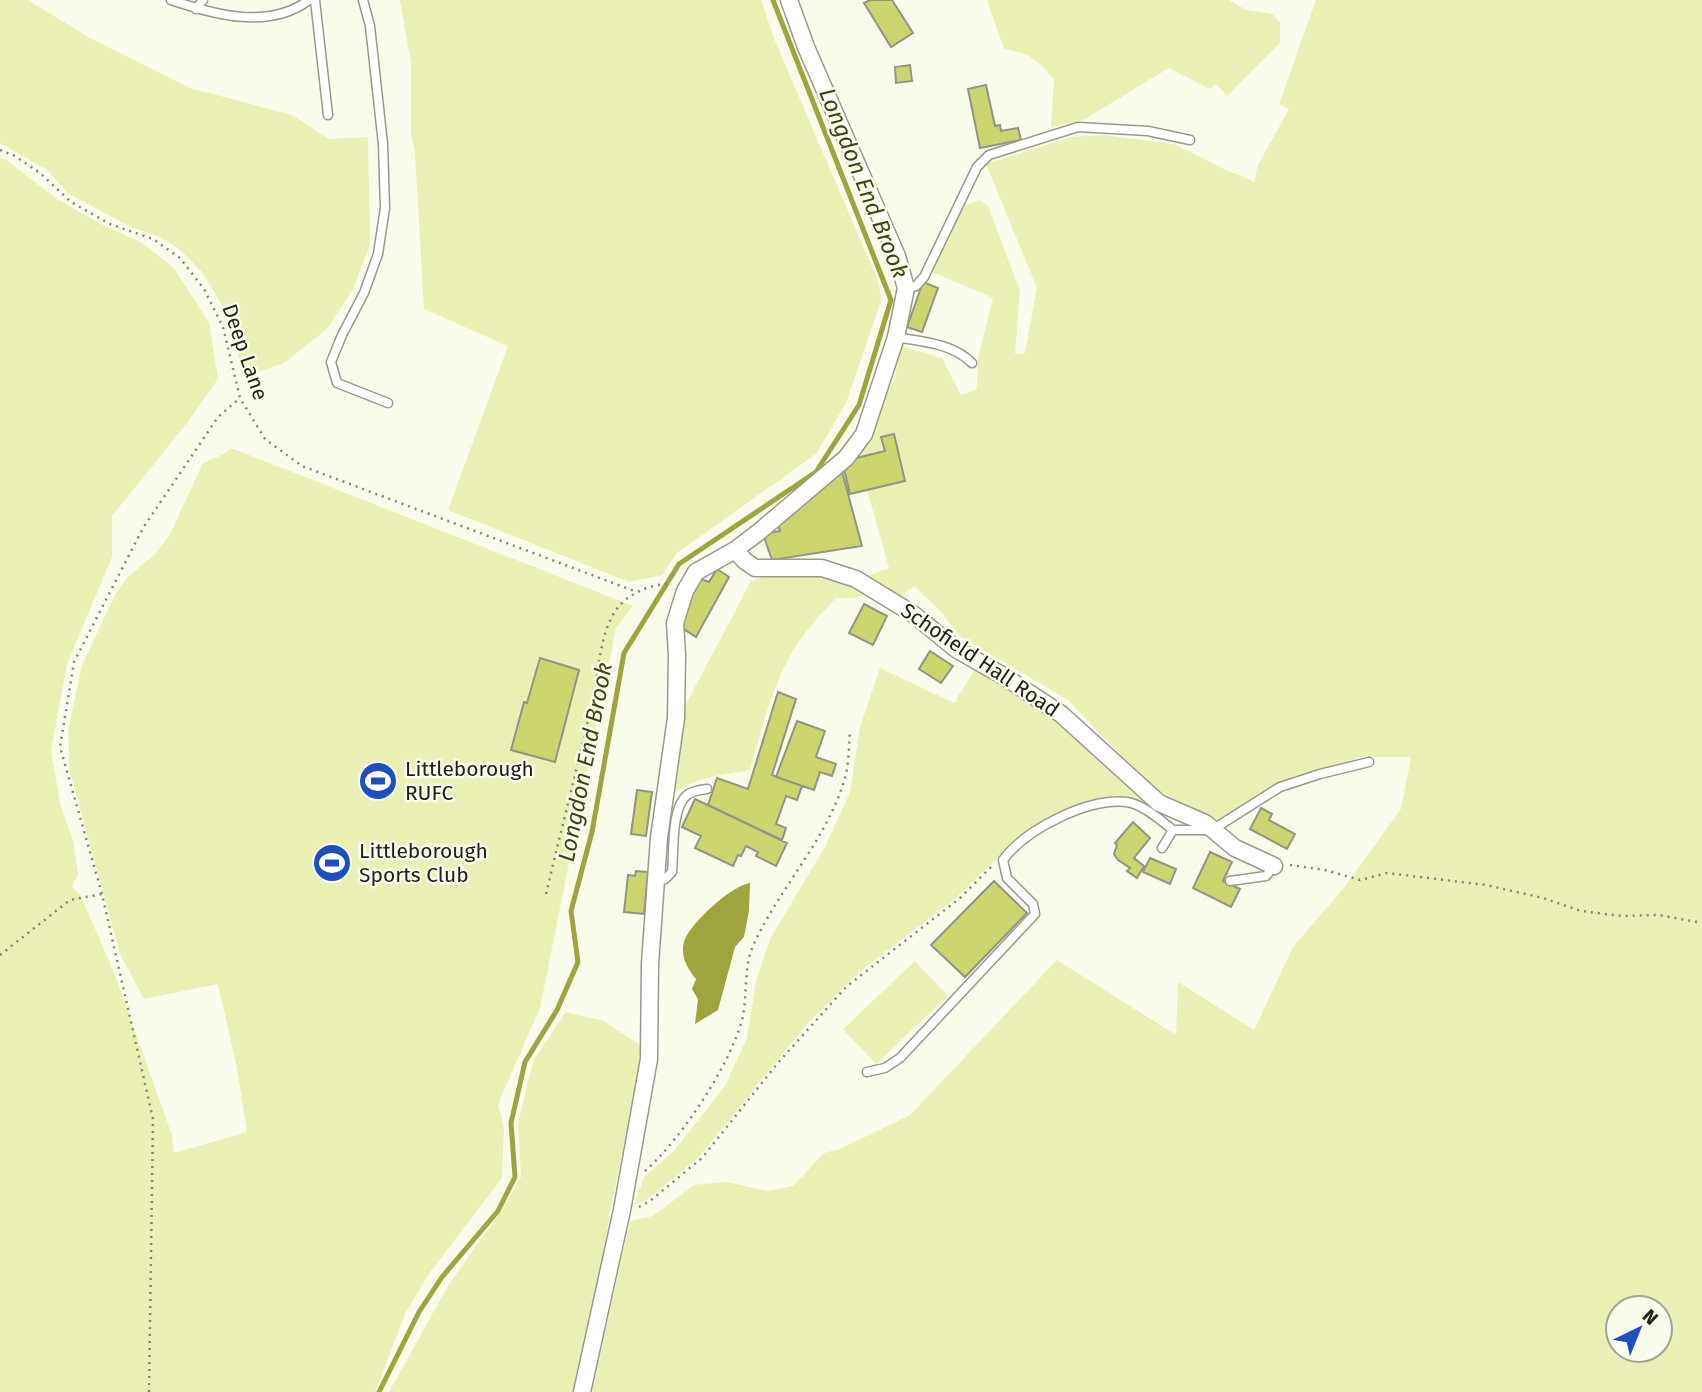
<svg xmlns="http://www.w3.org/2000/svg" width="1702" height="1392" font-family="'Fira Sans',sans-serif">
<rect width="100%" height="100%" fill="#f9fbeb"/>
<path fill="#eaf0b3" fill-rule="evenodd" d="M0,0H28L90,38L190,88L292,115L328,139L368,137L370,245L353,289L327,329L284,363L243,377L231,320L202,272L179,249L160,237L131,227L69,194L47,170L0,143Z
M400,0H761L775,41L879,283L881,301L846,403L816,454L677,553L662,575L629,582L448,510L508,346L424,309L415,153L411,134V63Z
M987,0H1229L1246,10L1272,14L1280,22V43L1227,96L1216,84L1210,89L1169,68L1085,119L1051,128L1054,79C1036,59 1031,54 1004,49Z
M1316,0H1702V1392H592L630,1221L653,1216L694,1185L727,1182L767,1191L793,1186L824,1153L840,1149L910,1115L1057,960L1176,1035L1178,982L1254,1030L1293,947L1343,889L1401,809L1411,757H1361L1275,785L1213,822L1179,801L1152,788L1068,700L960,636L940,611L914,586L902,596L870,585L866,576L889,568L867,490L905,480L893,434L882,437L885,451L857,458L874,429L882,399L894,382L901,346L942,358L961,395L977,389L978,358L993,298L932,272L965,205L979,200L988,206L1020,291L1015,354L1025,353L1037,288L986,164L1071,137L1104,135L1174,144L1222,168L1255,182L1257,167L1289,109L1279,104ZM1618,1308H1660V1350H1618Z
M0,158L5,159L57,199L97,222L142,243L174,268L209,323L218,379L187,423L112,516V557L67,664L51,751L61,807L73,840L78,874L72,887L80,894L115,975L172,1135L174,1153L247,1132L237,1068L218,984L144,999L120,954L70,772L68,731L82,665L116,593L127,578L155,554L169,536L203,463L224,454L231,448L633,606L616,628L540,1008L498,1104L504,1128L502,1178L428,1275L406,1312L375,1392H0Z
M806,574L837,581L867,595L852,598H836C819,616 801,635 789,658C770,693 761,733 750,770C722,775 694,777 672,795L685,706L751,581L769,576Z
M880,668L954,703L976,668L1056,716L1185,823L1114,795L1076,808L1034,827L991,864L956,898L858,973L806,1025L699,1157L644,1202L635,1203L644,1177L673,1152L725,1086L747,1038L756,981L770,939L825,847L850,792L860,727Z
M915,961L948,996L876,1064L843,1029Z
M566,1012L604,1021L643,1047L610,1213L592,1330L576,1392H389L449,1284L502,1210L521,1177L518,1123L533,1061Z"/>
<path fill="#9ea53e" d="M750,883L749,911L744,937L735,947L718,1010L695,1024L698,999L692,989L696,979C687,968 679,954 685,939C693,921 731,886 750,883Z"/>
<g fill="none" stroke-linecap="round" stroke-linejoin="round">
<path stroke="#9ea53e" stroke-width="5" d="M379,1392L419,1312L442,1277L498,1211L515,1177L511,1123L525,1062L557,1010L578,962L571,911L592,832L624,653L679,564L816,472L859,405L891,300L773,0"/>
</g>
<path fill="#ccd46e" stroke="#929485" stroke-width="2" d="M870,0H892L913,33L891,47L864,3Z
M910,65L912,81L896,83L895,67Z
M986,85L995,126L1000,125L1001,131L1018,128L1021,140L980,148L968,89Z
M923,282L938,288L922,332L907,327Z
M894,434L905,481L850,494L843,465L848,460L885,451L881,437Z
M841,468L862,546L772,560L763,534L780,531L777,521Z
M717,569L729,577L696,637L679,626L698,578L709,582Z
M864,604L887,616L873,645L849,633Z
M930,651L953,666L941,683L919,669Z
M540,658L579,670L555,762L511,750L524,702L527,703Z
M778,692L796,699L772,775L802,786L797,800L786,796L776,824L786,828L782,840L708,805L717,778L748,789Z
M797,721L825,731L816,757L836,764L832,776L820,772L814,790L776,777Z
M637,790L652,792L646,836L631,834Z
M695,799L787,843L776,866L756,856L758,852L746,846L741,856L738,855L733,866L695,848L701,836L682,827Z
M1261,808L1272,814L1269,820L1295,834L1287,849L1250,829Z
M1133,822L1150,838L1134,858L1144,866L1137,878L1127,871L1130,868L1118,860L1114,854L1117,845L1115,843Z
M1210,852L1232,862L1223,881L1240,889L1231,907L1193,888Z
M1150,858L1176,869L1170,884L1143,872Z
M636,871L648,872L644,914L624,912L628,875L635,876Z
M994,881L1027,913L965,977L931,945Z"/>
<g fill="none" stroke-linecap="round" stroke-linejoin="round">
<defs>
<path id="service" d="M171,0C215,15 269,30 309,0
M315,0L328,115
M363,0L370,26L383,144L385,208L378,254L364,293L342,335L331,362L337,383L388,403
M196,9L203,0
M906,288L916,286L924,277L977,167L989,155L1078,127L1148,131L1190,140
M896,337C923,342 952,343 972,363
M1162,848L1173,830H1212L1280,787L1320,774L1369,762
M657,881L665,879L672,872C674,852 671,810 686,796C691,791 700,790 707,789
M1230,881L1266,876L1274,866
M867,1072L885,1068L900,1058L1035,914L1033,904L1007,878L1003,860C1026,829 1087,798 1127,802C1144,805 1160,820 1173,830"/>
<path id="minor" d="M735,550L745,561L755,568H822L856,579L913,614L956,649L1005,677L1061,714L1159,803L1205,823L1235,848L1274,866
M582,1392L622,1210L649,1059L650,964L659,838L676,718L677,655L675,623L685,591L696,572L735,550L760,531L846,458L864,434L896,337L906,288L897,256L806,47L789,0"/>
</defs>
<use href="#service" stroke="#989a8b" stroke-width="11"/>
<use href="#minor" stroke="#989a8b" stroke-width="19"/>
<path stroke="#85867b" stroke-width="2.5" stroke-dasharray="2 5" stroke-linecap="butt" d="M0,150L15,156L40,173L71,202L110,224L153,239L180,258L204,289L223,327L240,398L265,439L302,466L637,592
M1290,865L1325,870L1360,880L1387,873L1486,885L1543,898L1581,911L1622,916L1659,915L1702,923
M546,894C561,830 578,766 592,702C599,673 599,635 616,610C628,593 653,583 672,584
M0,955L70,900L102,894
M645,1171C681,1139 729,1067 742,1020C748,996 743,969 753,946C779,888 827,840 845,778C849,763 849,746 850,730
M639,1207L650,1201L702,1158L777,1064L846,987L960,898L992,866
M149,1392L153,1119L102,894L60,747L74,662L143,528L218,417L240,398"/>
<use href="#service" stroke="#fff" stroke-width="8"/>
<use href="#minor" stroke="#fff" stroke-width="16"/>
</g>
<defs>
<symbol id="stadium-disc" viewBox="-11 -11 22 22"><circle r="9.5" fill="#1e50bd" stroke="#f9fbeb"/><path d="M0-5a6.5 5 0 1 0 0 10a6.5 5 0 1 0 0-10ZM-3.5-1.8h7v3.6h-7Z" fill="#fff"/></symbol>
</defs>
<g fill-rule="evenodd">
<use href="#stadium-disc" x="356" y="759" width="44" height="44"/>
<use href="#stadium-disc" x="310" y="841" width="44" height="44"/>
</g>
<g text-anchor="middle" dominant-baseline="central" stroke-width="5" stroke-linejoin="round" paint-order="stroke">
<g font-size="21" fill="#22221c" stroke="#f9fbeb">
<text transform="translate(245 352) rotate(71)">Deep Lane</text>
<text transform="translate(980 660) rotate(34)">Schofield Hall Road</text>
</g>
<g font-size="21" fill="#22221c" stroke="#f9fbeb" text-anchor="start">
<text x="405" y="769">Littleborough<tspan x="405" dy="24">RUFC</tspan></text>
<text x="359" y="851">Littleborough<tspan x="359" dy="24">Sports Club</tspan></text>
</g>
<g font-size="23" font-style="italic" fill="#3f4218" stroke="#f9fbeb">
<text transform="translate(864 183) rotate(68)">Longdon End Brook</text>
<text transform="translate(585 762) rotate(-79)">Longdon End Brook</text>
</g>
</g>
<g transform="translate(1639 1329) rotate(43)"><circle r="33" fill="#f9fbeb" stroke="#a3a498" stroke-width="2"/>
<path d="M0-5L12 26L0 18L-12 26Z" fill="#1e50bd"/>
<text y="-10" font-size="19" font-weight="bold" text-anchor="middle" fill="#22221c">N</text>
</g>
</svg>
